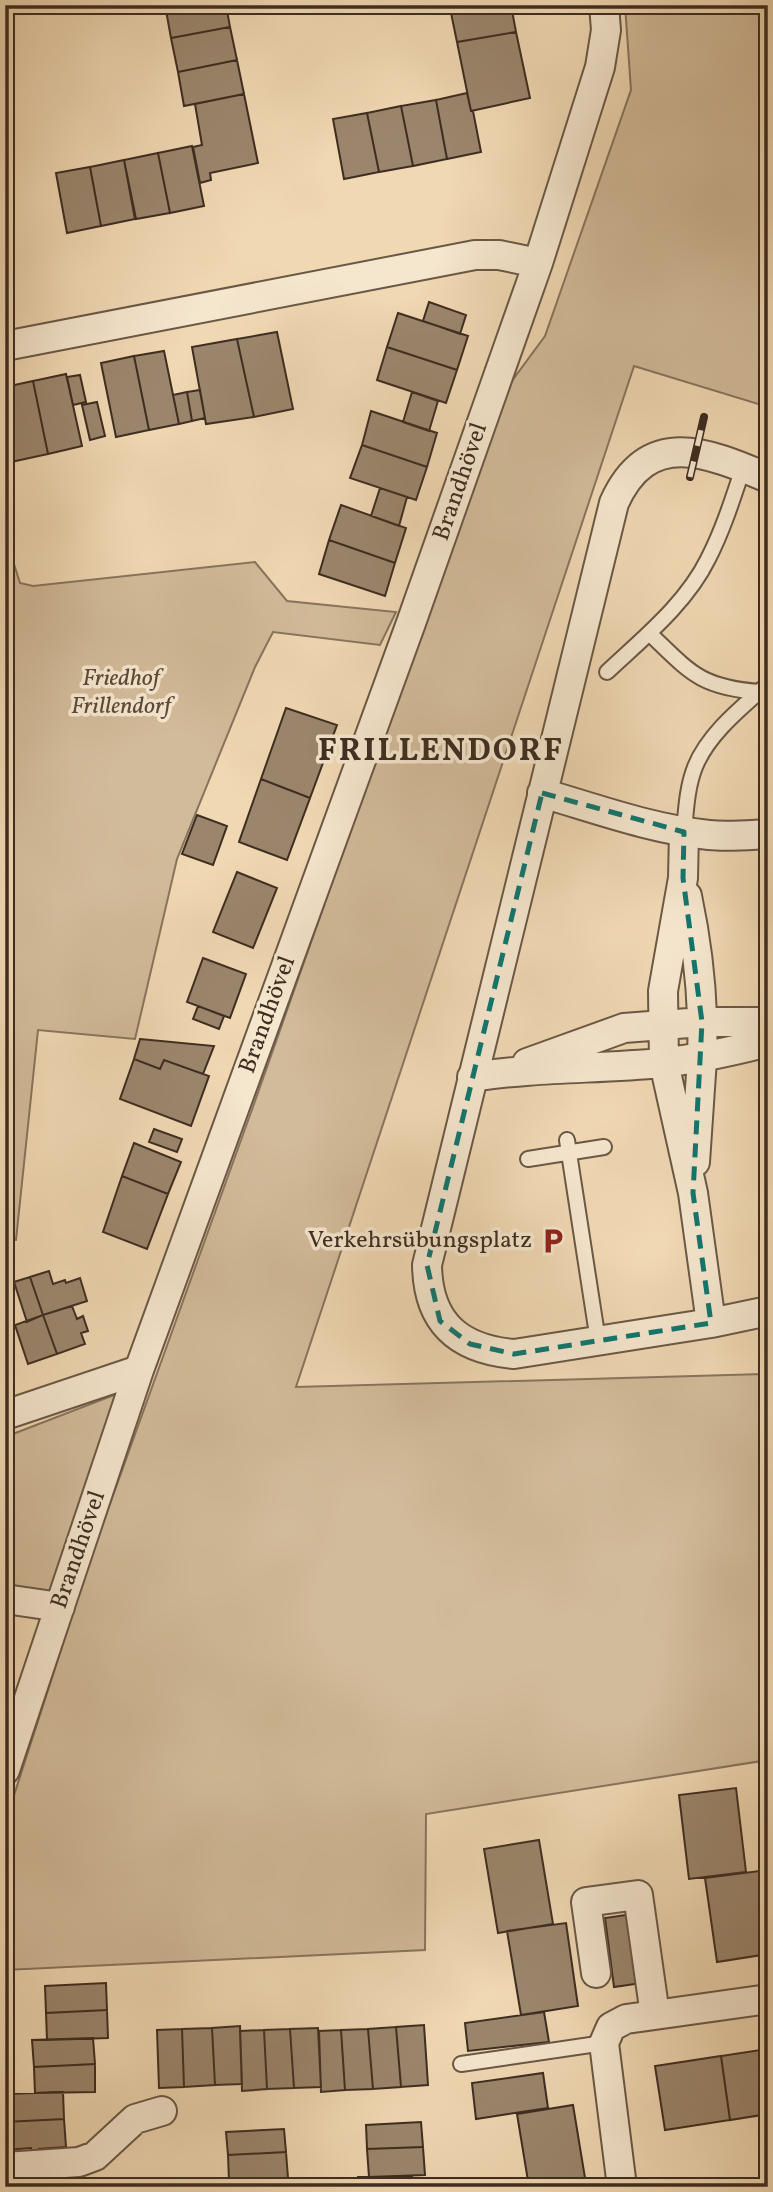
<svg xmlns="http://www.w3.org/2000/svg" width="773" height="2192" font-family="Vollkorn,serif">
<rect width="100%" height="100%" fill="#f0d8b3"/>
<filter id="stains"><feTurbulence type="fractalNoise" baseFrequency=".00286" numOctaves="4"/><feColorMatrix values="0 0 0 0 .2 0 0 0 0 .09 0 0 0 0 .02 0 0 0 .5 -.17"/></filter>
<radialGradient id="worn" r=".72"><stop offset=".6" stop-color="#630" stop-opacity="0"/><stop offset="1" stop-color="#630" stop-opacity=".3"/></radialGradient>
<path fill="#d2bb9a" stroke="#88745e" stroke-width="2" d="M625,5H768V407L634,366L296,1387L768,1374V1760L426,1814L425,1950L5,1970V1823L93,1551L254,1104L506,389L545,336L631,90Z
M5,536L20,583L33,586L255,562L287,601L396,612L380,645L273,632L255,667L177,859L135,1039L38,1030L16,1240L5,1239Z
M127,1390L57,1598L5,1586V1437Z"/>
<path fill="#9b866d" stroke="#3e2d21" stroke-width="2" d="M165,5H226L230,27L171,38Z
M464,5H511L516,32L457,42L450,8Z
M230,27L237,60L178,72L171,38Z
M516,32L530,98L471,111L457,42Z
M237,60L244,94L184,106L178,72Z
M467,93L471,111H473L481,152L447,159L436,100Z
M244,94L258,163L210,173L211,180L200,183L193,147L202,145L195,104Z
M436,100L447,159L413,166L401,106Z
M401,106L413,166L379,172L367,113Z
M367,113L379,172L344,179L333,119Z
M192,146L204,206L170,213L158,153Z
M158,153L170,213L136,219L124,160Z
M124,160L135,219L101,226L90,167Z
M90,167L101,226L67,233L56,173Z
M429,302L466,315L460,334L423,321Z
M398,313L468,336L457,370L387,347Z
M277,332L293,409L254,417L237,339Z
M237,339L254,417L206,424L192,347Z
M387,347L457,370L446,403L377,380Z
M164,351L179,424L149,430L134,356Z
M134,356L149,430L116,437L101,363Z
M66,374L82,446L48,454L33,381Z
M80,375L86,402L73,405L67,377Z
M33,381L48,454L11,462L5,431V387Z
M200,390L205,418L192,421L187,392Z
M187,392L192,421L179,424L173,395Z
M412,392L438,401L429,431L403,422Z
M97,402L105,436L90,440L82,405Z
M371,411L437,433L427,467L362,445Z
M362,445L427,467L416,500L350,478Z
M380,488L407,497L399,526L371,516Z
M341,505L406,528L395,563L329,540Z
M329,540L395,563L385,596L319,574Z
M286,708L337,725L310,798L261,779Z
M261,779L310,798L287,860L239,842Z
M197,815L227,826L213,865L182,854Z
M237,872L277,888L253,948L213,932Z
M203,958L246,974L230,1018L187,1002Z
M198,1006L224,1016L219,1029L193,1019Z
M140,1039L214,1046L203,1074L164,1060L160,1069L134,1059Z
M134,1059L160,1069L164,1060L209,1076L191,1126L120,1099Z
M154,1129L182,1139L177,1152L149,1142Z
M134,1143L181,1162L168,1194L122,1176Z
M122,1176L168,1194L147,1249L103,1232Z
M49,1271L53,1284L65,1280L66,1283L80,1278L87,1301L43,1315L30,1277Z
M30,1277L43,1315L27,1322L14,1282Z
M72,1306L77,1319L83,1316L88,1331L81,1333L85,1344L57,1354L43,1315Z
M43,1315L57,1354L28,1364L15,1325Z
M736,1788L746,1872L689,1879L679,1795Z
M539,1840L553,1924L498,1933L484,1849Z
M759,1871L768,1928V1954L717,1962L705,1878Z
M633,1914L642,1983L614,1987L605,1918Z
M566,1923L578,2006L521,2015L507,1931Z
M106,1983L107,2010L46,2013L45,1986Z
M107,2010L108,2038L47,2040L46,2013Z
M544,2012L549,2042L468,2051L465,2023Z
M424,2025L428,2085L401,2087L396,2027Z
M240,2026L242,2084L215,2085L212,2028Z
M396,2027L401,2087L373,2089L368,2029Z
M212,2028L215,2085L184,2087L182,2029Z
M318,2028L321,2087L294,2088L290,2029Z
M182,2029L184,2087L159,2088L157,2030Z
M290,2029L294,2088L267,2089L264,2030Z
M368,2029L373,2089L345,2090L341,2030Z
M264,2030L267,2089L242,2091L240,2031Z
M341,2030L345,2090L321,2092L319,2031Z
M93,2038L95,2064L34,2067L32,2040Z
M768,2049V2114L730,2120L721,2056Z
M721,2056L730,2120L665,2130L655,2066Z
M95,2064V2092L35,2093L34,2067Z
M543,2073L548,2108L476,2119L472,2083Z
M63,2092L64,2119L5,2122V2094Z
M573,2105L586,2184L570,2187H529L517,2114Z
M64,2119L66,2147L39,2149V2151H31V2148L5,2150V2122Z
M421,2122L423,2147L367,2149L366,2125Z
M284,2129L286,2152L228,2155L226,2132Z
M423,2147L425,2175L369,2177L367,2149Z
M286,2152L288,2178L229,2181L228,2155Z
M412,2176V2187H358V2177Z
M283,2178L284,2187H226V2181Z"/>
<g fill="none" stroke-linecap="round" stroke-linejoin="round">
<defs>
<path id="lane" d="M649,633C690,672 699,687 759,692
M607,672C642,639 686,604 708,559C723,530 733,498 743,468
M684,832C686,810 687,787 695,767C708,734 742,707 768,684
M567,1140L598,1341
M528,1159L604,1147
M461,2064L604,2043"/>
<path id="street" d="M5,346L475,255H499L538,263
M768,478C707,452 648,427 614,503L427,1265C428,1322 458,1349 514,1354L711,1323L768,1311
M542,793C597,809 651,829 709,835C728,837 748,835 768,834
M684,832L683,878L663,991L664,1063L693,1193L711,1323
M687,896C698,948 704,1006 702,1059C700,1093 697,1128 695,1162
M527,1063L624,1028L702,1022H768
M472,1077C535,1067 598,1069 661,1063C697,1059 733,1051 768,1042
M5,1415L139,1370
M5,1599L60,1607
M5,1770L139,1370L411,623L538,263L600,67L606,30L604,5
M596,1973L586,1902L638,1895L655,2015
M5,2167L79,2162L95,2156L135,2119L162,2111
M622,2187L604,2043L611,2027L626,2019L768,1999"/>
</defs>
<use href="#lane" stroke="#6a5846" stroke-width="18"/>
<use href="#street" stroke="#6a5846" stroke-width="32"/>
<use href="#lane" stroke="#f5e6ce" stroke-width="14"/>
<use href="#street" stroke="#f5e6ce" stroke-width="28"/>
<defs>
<path id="rail" d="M690,477L704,417"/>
</defs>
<use href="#rail" stroke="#3e2d21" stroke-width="8"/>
<use href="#rail" stroke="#f5e6ce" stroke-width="5" stroke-dasharray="16" stroke-linecap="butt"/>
</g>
<path fill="none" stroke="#0f766e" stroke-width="5" stroke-dasharray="14 9" stroke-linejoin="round" d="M542,793L684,832L683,878L702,1022L693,1193L711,1323L514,1354L470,1344L440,1321L427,1265Z"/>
<defs>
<symbol id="parking-bare" viewBox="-9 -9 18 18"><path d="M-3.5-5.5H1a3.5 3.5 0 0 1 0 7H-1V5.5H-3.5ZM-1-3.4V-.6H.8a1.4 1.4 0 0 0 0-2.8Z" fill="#8f2418" stroke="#f5e6ce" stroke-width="2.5" paint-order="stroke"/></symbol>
</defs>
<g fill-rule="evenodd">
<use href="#parking-bare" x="534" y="1222" width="38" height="38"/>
</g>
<g text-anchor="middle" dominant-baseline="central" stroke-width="7" stroke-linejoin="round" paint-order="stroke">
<g font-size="24" fill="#3e2d21" stroke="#f5e6ce">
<text transform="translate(461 482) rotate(-71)">Brandhövel</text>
<text transform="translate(268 1015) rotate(-70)">Brandhövel</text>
<text transform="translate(79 1550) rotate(-71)">Brandhövel</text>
</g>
<g font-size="24" font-style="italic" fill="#5c4939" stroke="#f5e6ce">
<text x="121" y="679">Friedhof<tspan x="121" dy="28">Frillendorf</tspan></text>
</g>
<g font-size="24" fill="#3e2d21" stroke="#f5e6ce" text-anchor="end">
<text x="532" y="1241">Verkehrsübungsplatz</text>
</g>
<g font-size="32" font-weight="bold" letter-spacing="2" fill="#3e2d21" stroke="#f5e6ce">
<text x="441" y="752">FRILLENDORF</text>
</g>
</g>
<rect width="773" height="2192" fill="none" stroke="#f0d8b3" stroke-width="28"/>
<rect x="7" y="7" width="759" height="2178" fill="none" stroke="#3e2d21" stroke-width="3.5"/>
<rect x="14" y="14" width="745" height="2164" fill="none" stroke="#3e2d21" stroke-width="2"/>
<rect width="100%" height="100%" filter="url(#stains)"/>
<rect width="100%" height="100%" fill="url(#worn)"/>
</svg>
